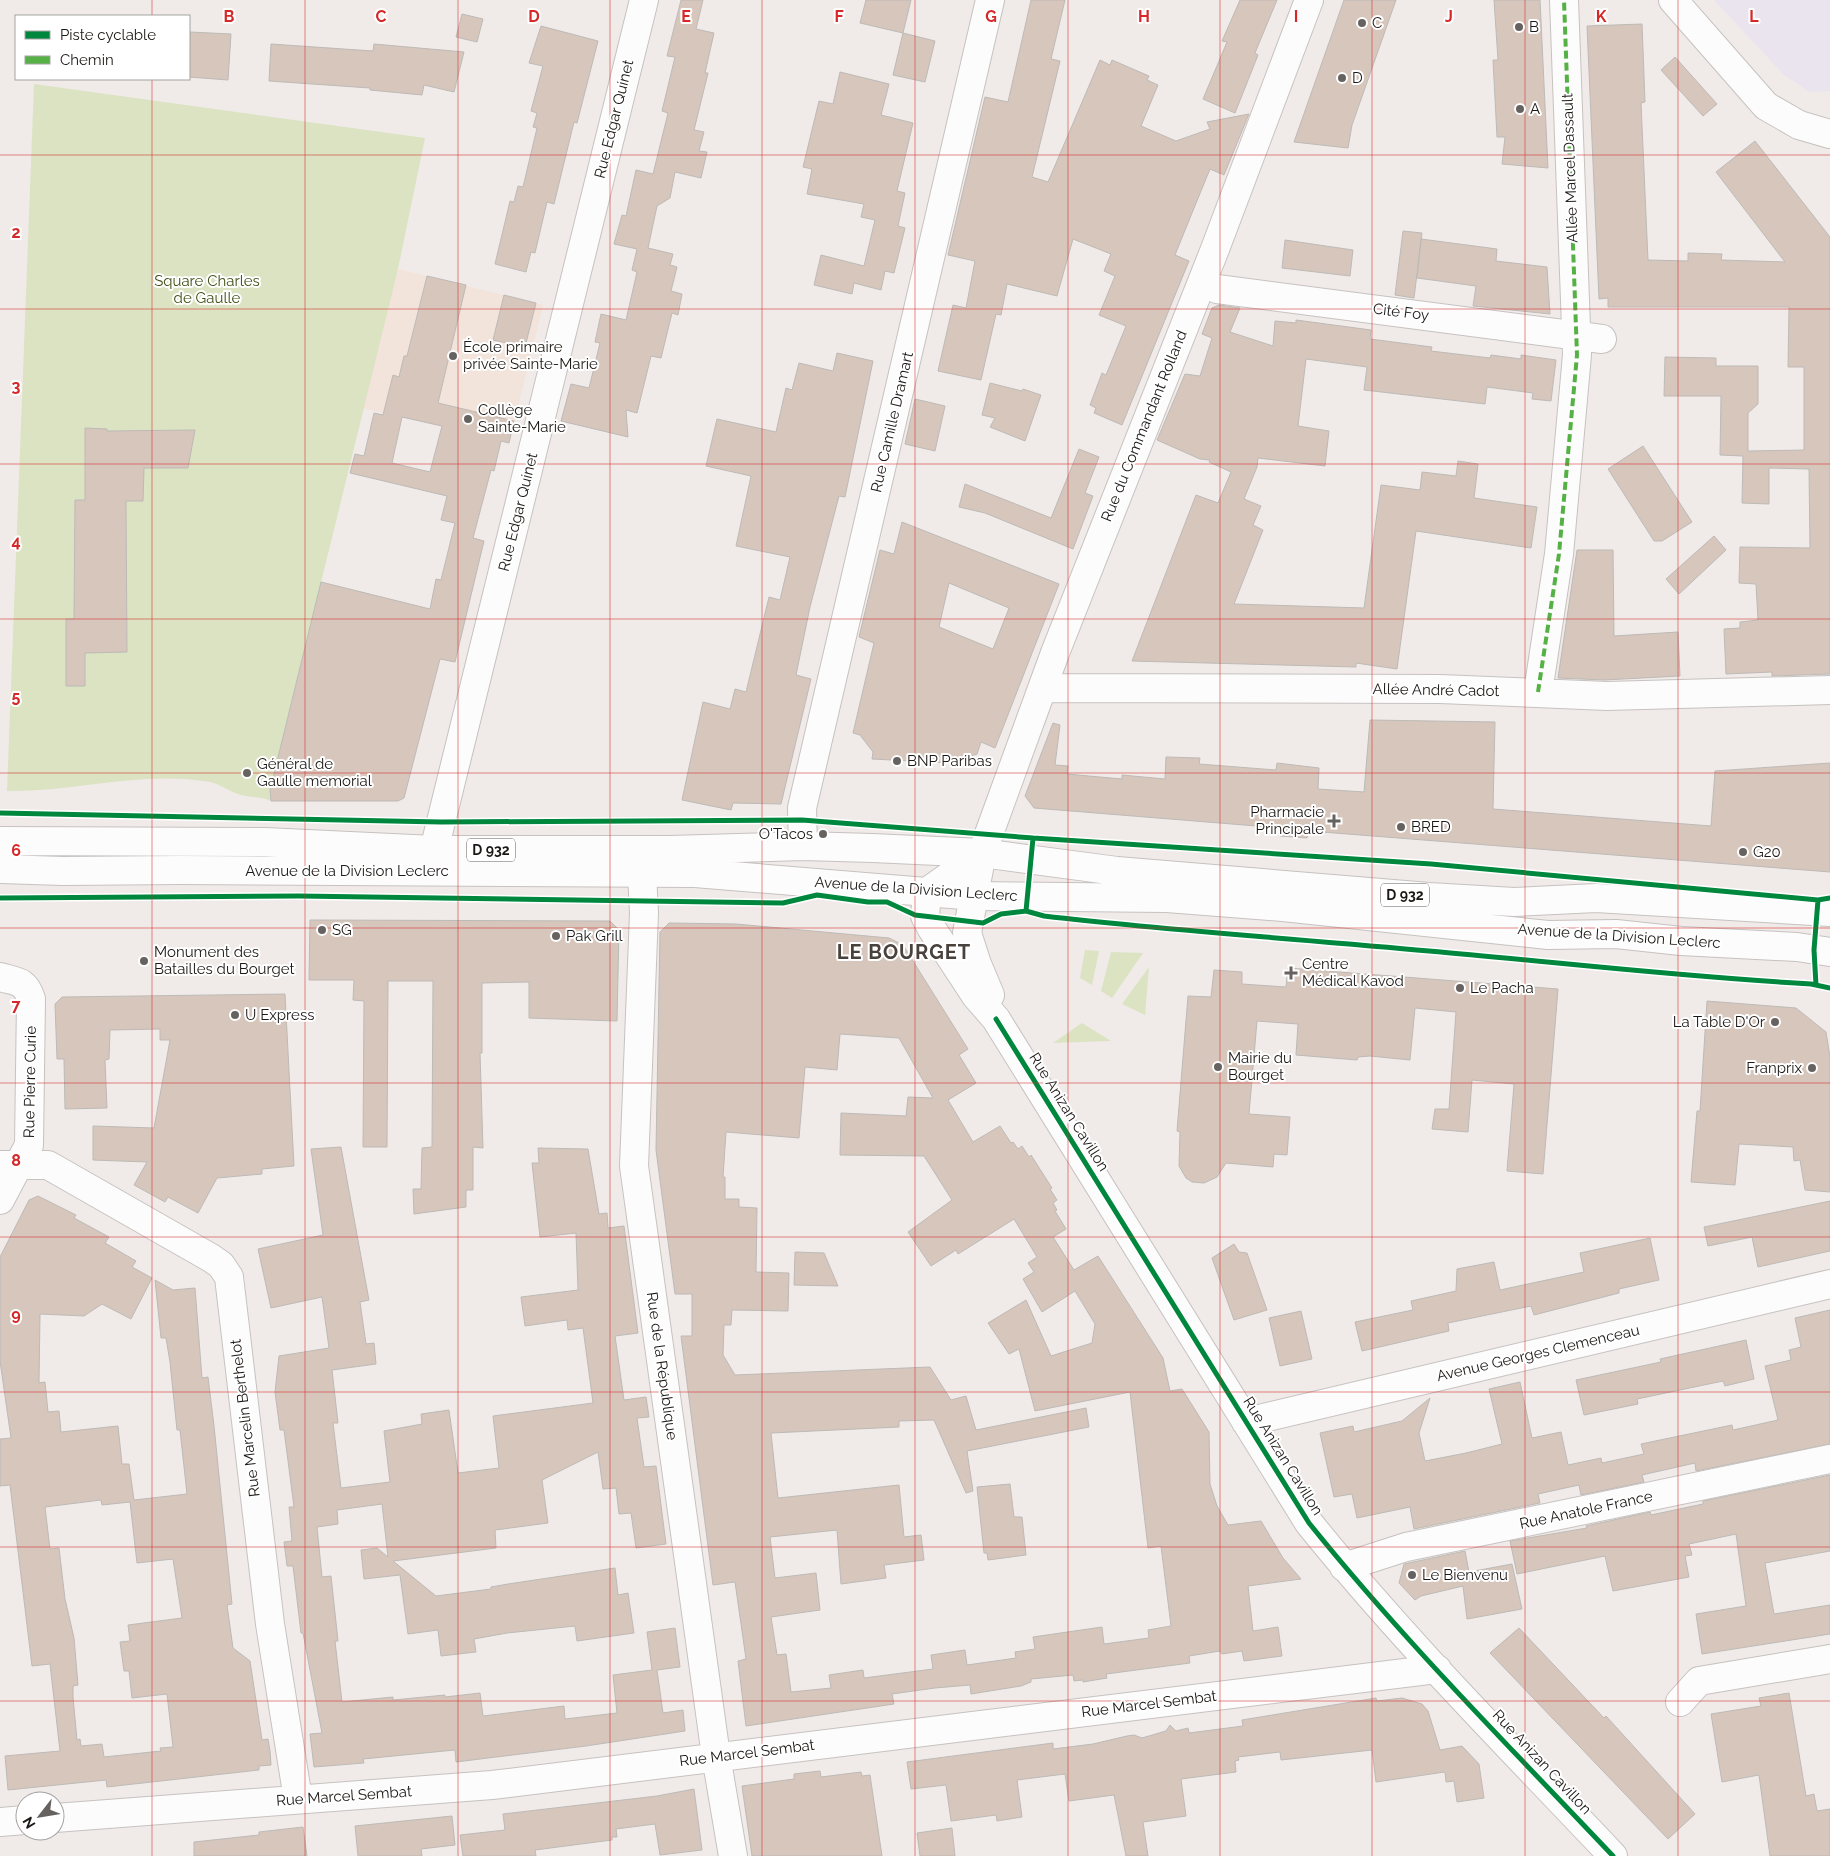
<svg xmlns="http://www.w3.org/2000/svg" width="1830" height="1856" font-family="Raleway,sans-serif">
<rect width="100%" height="100%" fill="#f0ebe8"/>
<path fill="#eae4ee" d="M1714,0H1830V91L1809,92L1784,75Z"/>
<path fill="#f2e3db" d="M398,269L543,305L509,443L363,408Z"/>
<path fill="#dbe3c3" d="M34,84L425,138L398,269L270,790L271,801C260,796 248,798 238,794C229,791 220,784 210,782C142,770 75,792 7,791Z
M1085,950L1099,951L1092,985L1080,978Z
M1111,952L1143,953L1112,998L1101,991Z
M1149,967L1145,1015L1122,1004Z
M1082,1023L1111,1041L1053,1043Z"/>
<path fill="#d7c6bb" stroke="#bdbab7" fill-rule="evenodd" d="M681,0H703L696,29L714,33L705,73H708L694,130L704,132L699,151L707,152L701,178L675,172L670,198L657,206L648,248L673,254L670,265L677,267L671,291L682,294L678,315L672,313L661,358L651,356L637,413L626,410L628,437L561,421L571,384L589,388L600,343L595,342L601,314L626,320L637,272L632,270L637,249L614,244L622,215L626,216L636,170L653,174L668,113L662,111L675,57L667,56Z
M866,0H911L903,33L935,41L925,82L893,75L903,33L860,23Z
M1031,0H1065L1051,59L1060,61L1032,177L1048,182L1100,60L1110,65L1112,60L1149,76L1147,80L1158,85L1141,126L1176,141L1210,129L1207,122L1249,114L1224,175L1210,169L1192,213L1175,255L1189,261L1122,425L1094,413L1096,408L1090,405L1102,373L1106,375L1126,326L1099,315L1115,276L1104,271L1111,254L1073,239L1057,296L1007,284L1001,315L996,314L981,380L938,371L953,305L966,308L975,261L948,255L985,97L1008,102Z
M1240,0H1277L1255,53L1258,55L1235,113L1203,99L1227,42L1222,41Z
M1344,0H1396L1352,125L1348,148L1294,142Z
M1494,0H1540L1548,168L1502,164L1505,137H1497L1493,60H1498Z
M462,14L483,19L477,42L456,37Z
M1642,24L1645,102L1641,103L1648,260L1688,261V253L1722,254L1721,260L1785,262L1716,172L1755,141L1830,237V674L1772,676V672L1726,674L1724,629L1740,628V622L1758,620L1756,584L1739,583L1740,547L1810,548L1809,469L1769,468V504L1742,503L1743,456L1720,455L1721,396H1664L1665,357L1716,358V366H1758V404L1748,413V451L1804,450V367H1788L1789,307H1608V298L1599,299L1587,26Z
M541,26L598,41L577,123L574,122L554,204L547,202L535,253L531,252L526,272L495,264L510,201L514,202L518,186L523,187L537,128L533,127L537,113L531,111L543,66L529,63Z
M190,32L231,34L228,80L189,77Z
M271,44L373,51L374,44L464,52L454,92L424,85L422,95L370,90V88L269,81Z
M1675,57L1717,104L1703,116L1661,70Z
M840,72L889,84L881,115L913,123L897,191L905,193L898,226L905,228L894,273L885,271L881,290L854,283L852,294L814,285L821,255L864,266L875,220L861,217L864,204L807,194L812,169L803,167L819,101L833,104Z
M1403,231L1422,233L1414,298L1395,295Z
M1421,239L1497,249L1496,261L1547,267L1550,314L1473,306L1476,286L1417,278Z
M1285,240L1353,250L1350,276L1282,268Z
M427,276L466,285L438,403L514,421L509,443L501,441L494,471L491,470L473,538L484,541L455,662L440,659L404,798L398,801H271L270,790L321,582L430,609L436,579L441,580L455,523L441,520L447,496L350,473L355,454L364,456L374,413L383,415L393,375L399,377L404,356H407ZM402,417L442,426L430,472L392,463Z
M504,295L536,303L525,347L493,340Z
M1219,305L1240,308L1230,332L1273,346L1275,321L1296,323V320L1371,330L1370,339L1432,347L1431,351L1490,358L1491,355L1521,359V355L1556,360L1551,401L1532,399L1533,393L1487,387L1485,404L1364,390L1367,367L1306,359L1298,426L1329,431L1325,466L1258,458L1257,467L1244,499L1261,506L1253,525L1263,530L1234,604L1364,608L1381,485L1420,490L1422,472L1456,476L1458,461L1478,464L1474,498L1537,507L1531,548L1416,531L1397,669L1356,663V667L1132,661L1196,495L1218,503L1231,472L1209,462L1210,460L1200,459L1157,440L1185,374L1200,376L1212,338L1202,334L1212,308Z
M837,353L873,361L845,497L839,496L810,607L796,675L811,679L781,804L733,803L731,810L682,800L703,702L730,709L735,689L746,692L769,597L780,600L790,557L736,546L751,476L706,466L717,419L776,432L786,388L792,390L799,363L833,371Z
M990,383L1022,391L1023,389L1041,395L1025,441L990,427L995,418L982,415Z
M915,399L945,406L935,451L905,444Z
M85,428L107,429V431L195,430L188,468H144L143,501H126L127,652L85,653V686H66V619H74L75,500H85Z
M1643,446L1692,522L1662,541H1654L1608,469Z
M1079,449L1099,457L1085,493L1093,496L1073,549L985,513L959,507L965,484L1051,518Z
M902,522L1059,584L995,748L981,742L977,754L951,763L872,759L873,752L860,735L853,733L874,643L859,637L880,550L894,554ZM949,583L1009,608L993,649L939,627Z
M1714,536L1726,550L1679,594L1666,579Z
M1577,550H1613L1614,636L1678,632L1680,676L1604,680L1558,678Z
M1370,720L1495,722L1493,809L1711,826L1715,771L1830,763V872L1309,831L1307,838L1280,836L1281,828L1034,808L1025,796L1053,723L1060,725L1055,765L1068,766L1067,774L1122,779V775L1165,779L1166,757L1200,758L1199,764L1276,770L1277,763L1319,768L1318,789L1364,792Z
M310,920L610,921L619,930L617,1021L529,1018V982L482,983V1053H480L483,1148L473,1147V1190H466V1207L414,1214L413,1189H421L422,1148L432,1147L433,981H388L387,1147H363L364,1001L353,1000L354,980H309Z
M669,923L736,924L889,938L903,945L968,1049L959,1055L976,1083L948,1100L973,1142L1000,1126L1011,1143L1013,1142L1018,1149L1022,1146L1029,1157L1031,1155L1052,1188L1050,1189L1057,1200L1053,1203L1057,1210L1055,1211L1066,1229L1053,1237L1074,1270L1098,1256L1163,1358L1170,1391L1182,1389L1209,1432L1210,1484L1217,1506L1228,1525L1261,1521L1283,1558L1301,1579L1248,1586L1253,1631L1278,1627L1282,1656L1244,1661L1242,1651L1222,1654L1220,1651L1189,1656L1190,1663L1106,1674L1107,1678L1083,1682V1680L1074,1681L1073,1675L1031,1679V1682L1021,1686L971,1694L970,1685L935,1688L892,1694L894,1704L746,1726L738,1661L746,1659L735,1582L713,1585L681,1336H692V1294H675L656,1150L660,932ZM840,1034L899,1038L933,1098L908,1097L906,1116L841,1113L840,1155L924,1156L952,1200L908,1232L931,1266L956,1250L958,1254L1014,1219L1037,1257L1028,1263L1034,1272L1023,1279L1042,1312L1075,1291L1095,1324L1092,1343L1051,1356L1026,1300L988,1323L1009,1354L1019,1349L1035,1411L1130,1392L1148,1548L1161,1546L1171,1626L1148,1630L1149,1638L1104,1644L1102,1627L1033,1637L1035,1649L1015,1652L1016,1658L967,1665L965,1650L931,1655L933,1669L864,1678L863,1670L829,1675L831,1688L791,1692L786,1654L777,1655L771,1617L820,1610L816,1573L775,1578L770,1537L837,1530L841,1584L886,1578L884,1565L924,1560L921,1535L904,1537L899,1485L778,1498L771,1433L899,1427V1421L934,1420L966,1493L973,1491L967,1451L1089,1427L1086,1408L976,1430L966,1396L951,1400L930,1367L735,1375L723,1355L724,1325H731L732,1310L788,1311L789,1273L756,1272L757,1208L739,1207V1199H725V1177H723L726,1132L799,1138L805,1067L837,1070Z
M1288,968L1558,989L1543,1174L1507,1171L1514,1084L1472,1080L1468,1132L1432,1129L1435,1109H1449L1456,1012L1415,1008L1410,1060L1370,1056L1358,1057L1357,1060L1296,1055L1298,1024L1257,1021L1249,1114L1290,1117L1287,1155L1274,1154L1273,1167L1226,1163L1217,1177L1204,1183L1192,1182L1186,1178L1179,1166L1180,1132L1177,1131L1188,996L1211,997L1214,970L1242,972V984L1286,987Z
M285,994L294,1166L262,1169V1174L217,1178L198,1213L168,1197L165,1202L134,1185L147,1162L93,1160V1126L154,1128L170,1040H160V1029L110,1030L109,1059L105,1060L107,1108L65,1109L64,1059H57L55,1004L62,997Z
M1707,1001L1796,1008L1826,1032L1830,1057V1192L1805,1190L1800,1160L1794,1161L1793,1147L1739,1144L1735,1185L1691,1182L1697,1111H1700Z
M341,1147L366,1284L369,1300L360,1302L366,1344L374,1343L376,1364L332,1370L338,1423H333L341,1488L390,1482L384,1431L422,1424L421,1414L449,1410L458,1473L499,1468L493,1416L593,1403L583,1328L568,1330L567,1320L525,1326L521,1297L578,1290L576,1233L540,1237L532,1163H539L538,1148L588,1149L599,1214L607,1213L608,1228L624,1226L638,1333L615,1336L624,1400L646,1397L649,1417L637,1418L644,1467L656,1466L666,1544L636,1548L631,1513L619,1514L616,1488L603,1489L598,1452L542,1480L548,1523L495,1530L496,1548L393,1561L436,1596L491,1589V1587L508,1584L615,1568L618,1595L628,1593L634,1633L577,1641L575,1626L507,1633L474,1639L476,1652L441,1656L438,1630L408,1634L400,1575L364,1579L361,1550L377,1548L388,1557L382,1504L337,1510L338,1524L317,1527L322,1577L331,1576L338,1641H335L342,1702L393,1697V1700L445,1695V1697L480,1693L483,1716L564,1706L565,1719L617,1713L613,1675L652,1670L647,1632L675,1628L680,1667L657,1670L663,1713L683,1710L685,1731L586,1746L456,1762L455,1750L363,1759L364,1763L314,1767L310,1734L322,1733L303,1633H301L293,1566H287L284,1542L292,1541L289,1507H294L284,1430H280L275,1392L279,1356L329,1348L322,1297L271,1308L258,1249L323,1235L311,1149Z
M38,1196L76,1215L74,1218L109,1237L105,1243L136,1261L132,1267L152,1278L131,1319L102,1304L84,1316L40,1314L39,1383L45,1382L48,1412L59,1411L61,1432L118,1426L122,1464H129L134,1500L187,1494L180,1430H177L170,1362L166,1338H161L155,1280L173,1290L195,1288L202,1378L208,1377L214,1426L232,1604L227,1605L233,1648L250,1661L262,1740L268,1739L270,1751L271,1765L259,1766V1770L107,1787L106,1780L8,1790L5,1756L60,1751L50,1664L32,1666L10,1485L0,1486V1439L11,1438L0,1361V1257L29,1200ZM101,1500L102,1505L130,1502L137,1563L173,1559L182,1618L128,1625L130,1641L120,1642L124,1671H129L132,1698L167,1694L173,1747L160,1748L161,1751L104,1757L102,1744L81,1746L80,1739L77,1740L73,1697V1686L78,1685L74,1638L65,1599L59,1548L50,1549L45,1507Z
M1830,1201V1251L1758,1267L1752,1237L1708,1246L1704,1227Z
M1650,1238L1659,1280L1619,1289V1293L1534,1315L1531,1306L1448,1323L1449,1331L1362,1351L1355,1322L1413,1310L1411,1301L1456,1291L1457,1269L1494,1262L1500,1290L1584,1272L1580,1253Z
M1234,1244L1239,1252L1247,1253L1267,1310L1234,1320L1212,1258Z
M795,1252L824,1253L838,1286L794,1285Z
M1830,1310V1444L1696,1471L1695,1463L1642,1475L1644,1482L1581,1495L1579,1485L1538,1494L1540,1503L1414,1529L1410,1507L1357,1518L1352,1494L1334,1497L1320,1433L1353,1426L1354,1432L1402,1421L1430,1398L1419,1433L1425,1461L1466,1453L1502,1444L1489,1389L1520,1382L1532,1438L1561,1432L1568,1465L1601,1458L1602,1463L1644,1454L1641,1444L1732,1425L1733,1430L1778,1420L1765,1366L1791,1360L1789,1350L1801,1347L1795,1318Z
M1301,1311L1312,1359L1280,1366L1269,1318Z
M1746,1340L1754,1379L1725,1386L1723,1381L1637,1399L1638,1404L1584,1415L1576,1380L1661,1362L1660,1359Z
M1830,1475V1551L1765,1563L1774,1614L1830,1605V1634L1702,1654L1696,1614L1746,1606L1736,1534L1689,1544L1692,1555L1685,1556L1689,1577L1613,1591L1605,1556L1517,1574L1510,1541L1587,1528L1586,1526L1650,1512L1651,1515L1703,1504V1501Z
M1010,1484L1014,1517H1022L1026,1555L988,1560L987,1553H984L977,1487Z
M1465,1551L1469,1572L1512,1564L1522,1609L1467,1619L1463,1586L1421,1596L1415,1600L1399,1583L1404,1564Z
M1519,1628L1604,1718L1606,1716L1695,1814L1668,1839L1490,1653Z
M1789,1693L1806,1796L1814,1794L1817,1811L1830,1809V1856H1770L1759,1775L1722,1782L1711,1714L1761,1706L1759,1698Z
M1376,1698L1377,1701L1402,1698L1422,1704L1428,1711L1440,1750L1462,1746L1479,1764L1484,1798L1457,1802L1454,1781L1446,1782L1445,1772L1376,1782L1372,1750L1281,1760L1280,1752L1238,1757L1239,1760L1235,1761L1236,1772L1181,1779L1186,1816L1143,1822L1148,1856H1126L1114,1795L1069,1801L1065,1774L1017,1780L1022,1817L997,1821L996,1815L951,1821L946,1785L911,1789L907,1762L1053,1743V1749L1093,1744L1127,1736L1134,1735L1142,1738L1166,1731L1170,1725L1176,1731L1188,1728L1189,1733L1220,1729L1243,1726L1242,1720Z
M820,1771L821,1777L861,1772L862,1776L870,1775L882,1856H752L742,1786L794,1779V1774Z
M694,1789L702,1850L660,1855L655,1824L616,1829L617,1837H612V1840L535,1850L536,1856H463L460,1835L505,1830L503,1814L657,1796Z
M452,1816L455,1845L421,1849L422,1856H358L355,1826Z
M303,1827L307,1856H194V1842L259,1835V1832Z
M952,1828L955,1856H920L917,1833Z"/>
<g fill="none" stroke-linecap="round" stroke-linejoin="round">
<defs>
<path id="minor" d="M1673,0L1766,106L1799,125L1830,134
M1202,282L1217,289L1602,339
M1043,688L1440,689L1607,696L1830,690
M1538,692L1559,554L1577,355L1564,0
M803,846L802,808L990,0
M434,850L644,0
M982,853L927,892L925,916L932,929L976,996L996,1019L1309,1523C1403,1640 1510,1747 1613,1856
M642,873L644,913L634,1166L716,1756L733,1856
M0,977C17,982 25,980 31,999L29,1145L0,1200
M990,995L977,964L967,933L982,853L1055,653L1215,249L1309,0
M0,1165H48L211,1258L221,1265L229,1277L270,1624L298,1799
M1246,1422L1830,1284
M1344,1567L1406,1547L1830,1459
M1680,1702L1699,1681L1830,1659
M55,1818L492,1785L1437,1669
M0,1822L25,1820"/>
<path id="major" d="M0,841L265,842L434,850H670L803,846L872,848L982,853L1117,871L1429,897L1514,902L1596,898L1830,912
M0,869L63,871L181,870L695,873L975,896L1167,898L1283,907L1548,935L1616,934L1681,941L1797,947L1830,952"/>
</defs>
<use href="#minor" stroke="#c6c2c0" stroke-width="30"/>
<use href="#major" stroke="#c6c2c0" stroke-width="30"/>
<use href="#minor" stroke="#fdfcfc" stroke-width="28"/>
<use href="#major" stroke="#fdfcfc" stroke-width="28"/>
<path stroke="#55b145" stroke-width="4" stroke-dasharray="8 4" stroke-linecap="butt" d="M1538,692L1559,554L1577,355L1564,0"/>
<defs>
<path id="cycleway" d="M0,813L441,822L802,820L1033,838L1431,864L1818,900L1830,898
M0,898L299,896L783,903L817,895L868,902H887L915,915L983,923L1001,914L1026,911L1044,916C1172,931 1301,939 1429,951C1556,962 1683,977 1811,984L1830,988
M1026,911L1033,838
M1816,985L1814,950L1818,900
M996,1019L1309,1523C1403,1640 1510,1747 1613,1856"/>
</defs>
<use href="#cycleway" stroke="#fff" stroke-width="8"/>
<use href="#cycleway" stroke="#00873e" stroke-width="5"/>
</g>
<path fill="none" stroke="#d62828" stroke-width="1" stroke-opacity="0.55" d="M152,0V16M305,0V1856M458,0V1856M610,0V1856M762,0V1856M915,0V1856M1068,0V1856M1220,0V1856M1372,0V1856M1525,0V1856M1678,0V1856M152,79V1856M0,155H1830M0,309H1830M0,464H1830M0,619H1830M0,773H1830M0,928H1830M0,1083H1830M0,1237H1830M0,1392H1830M0,1547H1830M0,1701H1830"/>
<g fill="#666260" stroke="#fff" stroke-width="2">
<circle cx="1362" cy="23" r="5"/>
<circle cx="1519" cy="27" r="5"/>
<circle cx="1342" cy="78" r="5"/>
<circle cx="1520" cy="109" r="5"/>
<circle cx="453" cy="356" r="5"/>
<circle cx="468" cy="419" r="5"/>
<circle cx="897" cy="761" r="5"/>
<circle cx="247" cy="773" r="5"/>
<path d="M1331.5 813.5h5v5h5v5h-5v5h-5v-5h-5v-5h5z"/>
<circle cx="1401" cy="827" r="5"/>
<circle cx="823" cy="834" r="5"/>
<circle cx="1743" cy="852" r="5"/>
<circle cx="322" cy="930" r="5"/>
<circle cx="556" cy="936" r="5"/>
<circle cx="144" cy="961" r="5"/>
<path d="M1288.5 965.5h5v5h5v5h-5v5h-5v-5h-5v-5h5z"/>
<circle cx="1460" cy="988" r="5"/>
<circle cx="235" cy="1015" r="5"/>
<circle cx="1775" cy="1022" r="5"/>
<circle cx="1218" cy="1067" r="5"/>
<circle cx="1812" cy="1068" r="5"/>
<circle cx="1412" cy="1575" r="5"/>
</g>
<g text-anchor="middle" dominant-baseline="central" stroke-width="4" stroke-linejoin="round" paint-order="stroke">
<g fill="#fff" stroke="#5f5d5c" stroke-width="1">
<rect x="467" y="838.5" width="48" height="23" rx="4"/>
<rect x="1381" y="883.5" width="48" height="23" rx="4"/>
</g>
<g font-size="14" font-weight="bold" fill="#1b1816">
<text x="491" y="850">D 932</text>
<text x="1405" y="895">D 932</text>
</g>
<g font-size="15" fill="#1b1816" stroke="#fff" text-anchor="start">
<text x="1372" y="23">C</text>
<text x="1529" y="27">B</text>
<text x="1352" y="78">D</text>
<text x="1530" y="109">A</text>
<text x="463" y="347">École primaire<tspan x="463" dy="17">privée Sainte-Marie</tspan></text>
<text x="478" y="410">Collège<tspan x="478" dy="17">Sainte-Marie</tspan></text>
<text x="907" y="761">BNP Paribas</text>
<text x="257" y="764">Général de<tspan x="257" dy="17">Gaulle memorial</tspan></text>
<text x="1324" y="812" text-anchor="end">Pharmacie<tspan x="1324" dy="17">Principale</tspan></text>
<text x="1411" y="827">BRED</text>
<text x="813" y="834" text-anchor="end">O'Tacos</text>
<text x="1753" y="852">G20</text>
<text x="332" y="930">SG</text>
<text x="566" y="936">Pak Grill</text>
<text x="154" y="952">Monument des<tspan x="154" dy="17">Batailles du Bourget</tspan></text>
<text x="1302" y="964">Centre<tspan x="1302" dy="17">Médical Kavod</tspan></text>
<text x="1470" y="988">Le Pacha</text>
<text x="245" y="1015">U Express</text>
<text x="1765" y="1022" text-anchor="end">La Table D'Or</text>
<text x="1228" y="1058">Mairie du<tspan x="1228" dy="17">Bourget</tspan></text>
<text x="1802" y="1068" text-anchor="end">Franprix</text>
<text x="1422" y="1575">Le Bienvenu</text>
</g>
<g font-size="15" fill="#1b1816" stroke="#fff">
<text transform="translate(614 119) rotate(-76)">Rue Edgar Quinet</text>
<text transform="translate(1570 168) rotate(-92)">Allée Marcel Dassault</text>
<text transform="translate(1401 312) rotate(7)">Cité Foy</text>
<text transform="translate(892 422) rotate(-77)">Rue Camille Dramart</text>
<text transform="translate(1144 426) rotate(-68)">Rue du Commandant Rolland</text>
<text transform="translate(518 512) rotate(-76)">Rue Edgar Quinet</text>
<text transform="translate(1436 690) rotate(1)">Allée André Cadot</text>
<text x="347" y="871">Avenue de la Division Leclerc</text>
<text transform="translate(916 889) rotate(4)">Avenue de la Division Leclerc</text>
<text transform="translate(1619 936) rotate(4)">Avenue de la Division Leclerc</text>
<text transform="translate(30 1082) rotate(-89)">Rue Pierre Curie</text>
<text transform="translate(1069 1112) rotate(58)">Rue Anizan Cavillon</text>
<text transform="translate(1538 1353) rotate(-13)">Avenue Georges Clemenceau</text>
<text transform="translate(662 1366) rotate(82)">Rue de la République</text>
<text transform="translate(245 1418) rotate(-97)">Rue Marcelin Berthelot</text>
<text transform="translate(1283 1456) rotate(58)">Rue Anizan Cavillon</text>
<text transform="translate(1586 1510) rotate(-12)">Rue Anatole France</text>
<text transform="translate(1149 1704) rotate(-7)">Rue Marcel Sembat</text>
<text transform="translate(747 1753) rotate(-7)">Rue Marcel Sembat</text>
<text transform="translate(1542 1762) rotate(47)">Rue Anizan Cavillon</text>
<text transform="translate(344 1796) rotate(-4)">Rue Marcel Sembat</text>
</g>
<g font-size="15" fill="#405015" stroke="#fff">
<text x="207" y="281">Square Charles<tspan x="207" dy="17">de Gaulle</tspan></text>
</g>
<g font-size="20" font-weight="bold" letter-spacing="1" fill="#48413c" stroke="#fff">
<text x="904" y="952">LE BOURGET</text>
</g>
</g>
<g font-size="16" text-anchor="middle" font-weight="bold" fill="#d62828" stroke="#fff" stroke-width="4" stroke-linejoin="round" paint-order="stroke">
<text x="229" y="22">B</text>
<text x="381" y="22">C</text>
<text x="534" y="22">D</text>
<text x="686" y="22">E</text>
<text x="839" y="22">F</text>
<text x="991" y="22">G</text>
<text x="1144" y="22">H</text>
<text x="1296" y="22">I</text>
<text x="1449" y="22">J</text>
<text x="1601" y="22">K</text>
<text x="1754" y="22">L</text>
<text x="16" y="238">2</text>
<text x="16" y="392">3</text>
<text x="16" y="547">4</text>
<text x="16" y="702">5</text>
<text x="16" y="856">6</text>
<text x="16" y="1011">7</text>
<text x="16" y="1166">8</text>
<text x="16" y="1320">9</text>
</g>
<rect x="15" y="15" width="175" height="65" fill="#ffffff" stroke="#a4a3a2"/>
<rect x="25" y="31" width="25" height="8" fill="#00873e" stroke="#a4a3a2"/>
<text x="60" y="40" font-size="15" fill="#1b1816">Piste cyclable</text>
<rect x="25" y="56" width="25" height="8" fill="#55b145" stroke="#a4a3a2"/>
<text x="60" y="65" font-size="15" fill="#1b1816">Chemin</text>
<g transform="translate(40 1816) rotate(239)"><circle r="24" fill="#ffffff" stroke="#a4a3a2"/>
<path d="M0-4L9 19L0 12L-9 19Z" fill="#666260"/>
<text y="-8" font-size="14" font-weight="bold" text-anchor="middle" fill="#1b1816">N</text>
</g>
</svg>
